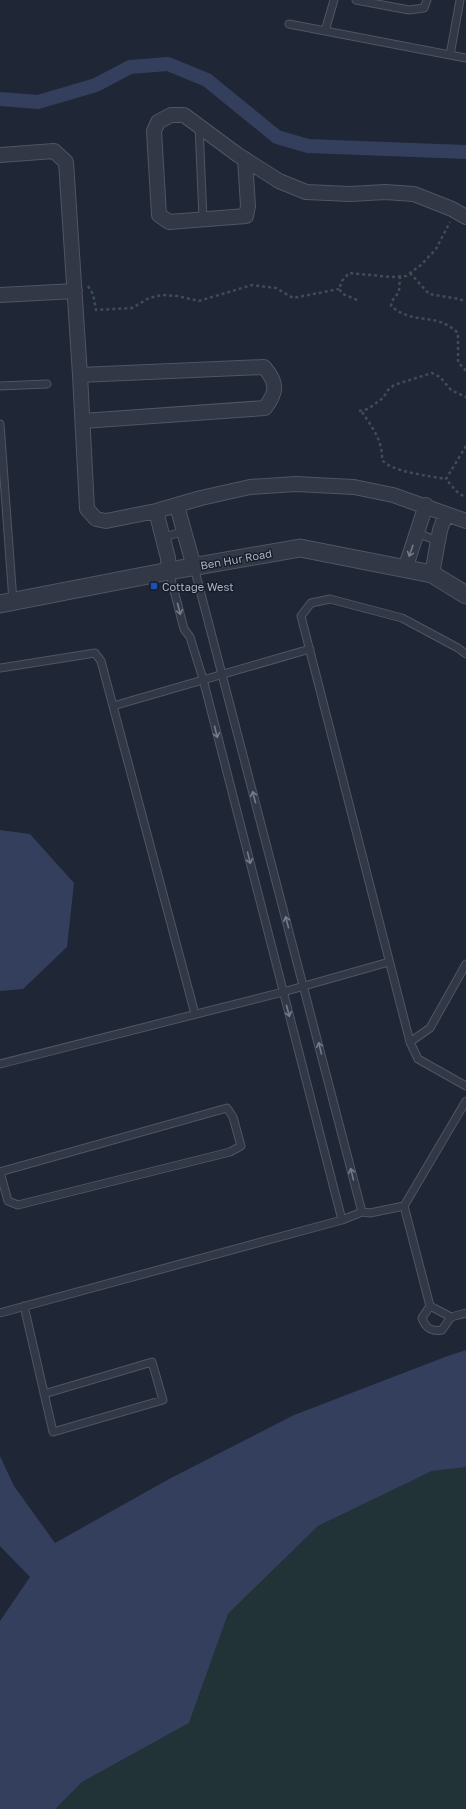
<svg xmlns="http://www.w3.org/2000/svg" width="466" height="1809" font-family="'Golos Text',sans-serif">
<rect width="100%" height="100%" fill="#1f2635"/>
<path fill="#223337" d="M466,1467V1809H55L82,1782L189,1723L228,1614L318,1526L432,1471Z"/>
<path fill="#333f5c" d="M0,830L30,834L74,883L67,947L23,989L0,991Z
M466,1350V1467L432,1471L318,1526L228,1614L189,1723L82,1782L55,1809H0V1621L30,1577L0,1546V1456L14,1486L55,1543L169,1479L294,1415L445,1357Z"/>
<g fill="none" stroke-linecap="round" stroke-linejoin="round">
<path stroke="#333f5c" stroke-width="14" d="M0,99L38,102L96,85L130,67L168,64L207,80L277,137L308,146L466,152"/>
<defs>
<path id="service" d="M356,0L409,10L424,8L427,0
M289,24L466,58
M325,31L334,0
M450,55L460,0
M199,126L203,219
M0,386L47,384
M0,424L13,601
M417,533L438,541
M163,537L183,532
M194,567L362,1212
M169,571L184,629L190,637L203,679L342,1220
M466,654L458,648L402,618L330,599L311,603L301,616L410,1042L430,1028L466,964
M0,668L95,653L101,661L113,706L310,649
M113,706L195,1014
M410,1042L418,1059L466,1086
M0,1064L283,992L389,962
M227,1108L233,1117L241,1146L230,1152L18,1205L8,1201L0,1172Z
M404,1206L466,1101
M24,1306L53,1432L163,1400L152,1362L44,1394
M430,1306L422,1318C425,1328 433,1332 442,1330L451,1317
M0,1313L342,1220L362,1212L370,1213L404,1206L430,1306L451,1317L466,1313"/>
<path id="minor" d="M0,155L54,151L66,162L80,375L87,509L96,519L106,521L156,511L201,498L250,487L296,484L354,487L393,495L466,521
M245,159L248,206L246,216L169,222L159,215L154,131L158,122L171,115H184L238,155L279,181L306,192L350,194L385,192L414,194L452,209L466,217
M0,295L75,291
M80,375L264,367C278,383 277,392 265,408L83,421
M177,506L194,567
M156,511L168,558L169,571
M405,569L426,505
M432,574L440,530L446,514"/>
<path id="tertiary" d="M0,604L169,571L300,548L432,574L466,595"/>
</defs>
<use href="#service" stroke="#505564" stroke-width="9"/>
<use href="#minor" stroke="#505564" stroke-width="16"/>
<use href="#tertiary" stroke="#505564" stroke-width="19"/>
<path stroke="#3e4e53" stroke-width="2.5" stroke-dasharray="3 3" stroke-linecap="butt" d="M410,273L429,294L459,299L466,302
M400,276L399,292L392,301L391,306C414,326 435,311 458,333V362L466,371
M88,286L93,294L96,310L132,308L149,298L162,295L177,296L199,301L252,285L276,288L293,298L339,289
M357,300L343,294L339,289L342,281L349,273L392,277L406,276L421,265L436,249L450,222
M359,411L368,409L383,398L388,390L394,385L432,373L440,377L451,390L466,397
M362,412C372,427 383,441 382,460C392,472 430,476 446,479
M466,446L446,479L456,491L466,498"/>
<use href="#service" stroke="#323845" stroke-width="7"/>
<use href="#minor" stroke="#323845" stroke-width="14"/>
<use href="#tertiary" stroke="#323845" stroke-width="17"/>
</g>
<defs><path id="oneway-shaft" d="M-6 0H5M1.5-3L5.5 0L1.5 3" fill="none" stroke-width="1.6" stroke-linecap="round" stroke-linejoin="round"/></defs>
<g stroke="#757b8a">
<use href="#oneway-shaft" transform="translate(411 551) rotate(109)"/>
<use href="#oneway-shaft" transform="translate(179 609) rotate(75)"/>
<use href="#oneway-shaft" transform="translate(216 732) rotate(76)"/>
<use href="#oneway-shaft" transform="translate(254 797) rotate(-105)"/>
<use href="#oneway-shaft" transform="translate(249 858) rotate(76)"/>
<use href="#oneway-shaft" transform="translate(287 922) rotate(-105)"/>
<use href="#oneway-shaft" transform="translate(288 1011) rotate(75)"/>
<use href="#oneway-shaft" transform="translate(320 1048) rotate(-104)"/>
<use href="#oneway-shaft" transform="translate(352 1174) rotate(-104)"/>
</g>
<rect fill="#1a4fb4" stroke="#181d2a" stroke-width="1.5" x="150" y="582" width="8" height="8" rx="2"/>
<g text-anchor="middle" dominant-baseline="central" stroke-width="3" stroke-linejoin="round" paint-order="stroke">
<g font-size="11" fill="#acb2c3" stroke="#181d2a">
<text transform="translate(236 559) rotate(-10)">Ben Hur Road</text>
</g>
<g font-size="11" fill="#acb2c3" stroke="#181d2a" text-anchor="start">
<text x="162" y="586">Cottage West</text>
</g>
</g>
</svg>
